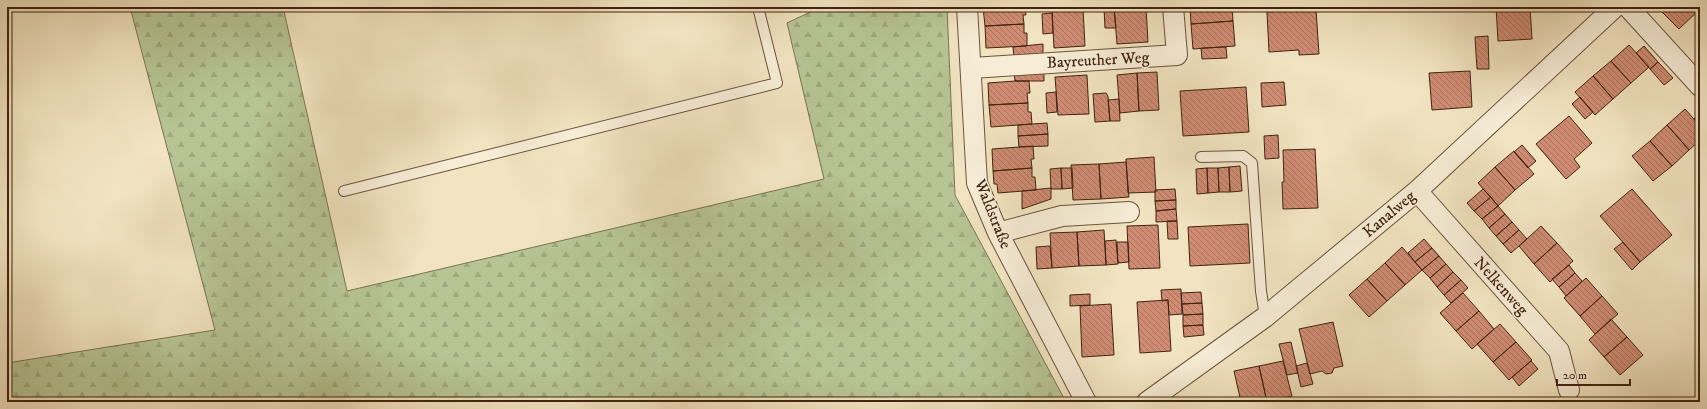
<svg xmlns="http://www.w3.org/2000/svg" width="1707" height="409" font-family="'IM FELL DW Pica',serif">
<defs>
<pattern id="forest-firs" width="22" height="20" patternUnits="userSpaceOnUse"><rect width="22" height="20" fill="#b7c595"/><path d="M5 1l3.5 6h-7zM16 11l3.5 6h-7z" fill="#9fa97f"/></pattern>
<pattern id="building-back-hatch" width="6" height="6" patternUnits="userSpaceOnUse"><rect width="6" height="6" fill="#cf8c73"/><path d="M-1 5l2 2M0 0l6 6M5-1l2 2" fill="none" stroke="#aa725d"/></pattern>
</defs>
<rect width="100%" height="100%" fill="#f2e4c1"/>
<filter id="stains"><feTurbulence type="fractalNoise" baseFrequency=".005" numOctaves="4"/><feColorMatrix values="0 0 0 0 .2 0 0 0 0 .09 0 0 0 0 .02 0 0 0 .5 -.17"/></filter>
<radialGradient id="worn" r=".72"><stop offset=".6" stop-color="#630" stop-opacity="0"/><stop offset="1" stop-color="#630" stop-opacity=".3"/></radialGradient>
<path fill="url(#forest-firs)" stroke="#7c7452" d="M130,7H283L347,291L824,179L787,23L821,7H947L955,195L1066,402H7V363L215,330Z"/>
<path fill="url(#building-back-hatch)" stroke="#412310" d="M983,7H1025L1026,15H1023L1024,24L985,26Z
M1146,7L1148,42L1117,44L1114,7Z
M1190,7H1232L1233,21L1191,24Z
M1496,7H1530L1532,39L1498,41Z
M1530,7H1565L1531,9Z
M1657,7H1700V9L1679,29Z
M1083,8L1085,46L1054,48L1052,10Z
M1104,8H1114L1116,28H1105Z
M1316,9L1319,54L1299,55V50L1269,52L1267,12Z
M1052,13L1053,33L1043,34L1042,14Z
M1233,21L1235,46L1193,49L1191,24Z
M1024,24V33H1027V46L986,48L985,26Z
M1488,36L1489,69H1477L1475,37Z
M1043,44V52L1040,56L1014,57L1013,47Z
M1629,45L1649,67L1631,83L1611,61Z
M1644,46L1658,62L1650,69L1636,53Z
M1226,47L1227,58L1202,59L1201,48Z
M1611,61L1631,83L1613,99L1593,76Z
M1658,62L1673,78L1664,85L1650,69Z
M1014,70L1044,72V81H1015Z
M1470,71L1472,107L1432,110L1429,73Z
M1157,72L1159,110L1139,111L1137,73Z
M1137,73L1139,111L1120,113L1117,75Z
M1087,75L1089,114L1058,115L1055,77Z
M1593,76L1613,99L1595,115L1575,92Z
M1015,81H1029L1030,93H1027L1028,103L989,105L988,83Z
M1284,82L1286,105L1262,107L1261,83Z
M1246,87L1249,132L1183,136L1180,91Z
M1056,92L1057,112L1047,113L1046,93Z
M1106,93L1108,96L1110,121L1095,122L1093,94Z
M1580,97L1593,112L1585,119L1572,104Z
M1119,99L1120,121H1110L1108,100Z
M1028,103V112H1031L1032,124L991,127L989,105Z
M1685,109L1700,126V140L1689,150L1667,125Z
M1700,113V126L1694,119Z
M1569,116L1592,143L1574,159L1580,167L1566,179L1536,144Z
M1047,123L1048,134L1018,136V125Z
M1667,125L1689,150L1672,166L1650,141Z
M1048,134V146L1019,147L1018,136Z
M1278,135L1279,158L1265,159L1264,136Z
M1650,141L1672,166L1653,181L1632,156Z
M1522,145L1536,161L1528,168L1514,152Z
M1033,146L1034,159H1031L1032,168L993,171L992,149Z
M1315,149L1318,208L1283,209L1282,182H1284L1283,150Z
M1514,151L1534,174L1515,190L1495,167Z
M1154,157L1156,192L1128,193L1126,159Z
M1126,162L1129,197L1101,199L1099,164Z
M1099,164L1101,199L1073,200L1071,165Z
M1240,166L1242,191L1230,192L1229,167Z
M1229,167L1230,192H1219L1218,168Z
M1495,167L1515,190L1498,206L1478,183Z
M1032,168V177H1035L1036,190L998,193L997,184H994L993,171Z
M1061,168L1062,189H1051L1050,169Z
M1061,168H1072L1073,188L1062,189Z
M1207,168L1208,193L1197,194L1196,169Z
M1207,168H1218L1219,192L1208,193Z
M1051,188V199L1022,209V191Z
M1175,189L1176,200L1155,201V190Z
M1483,189L1491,197L1474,211L1467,203Z
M1632,189L1672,235L1640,262L1600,216Z
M1491,197L1498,206L1482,219L1474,211Z
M1176,200V209L1156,211L1155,201Z
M1498,206L1505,214L1489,228L1482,219Z
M1176,209L1177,221L1156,222V211Z
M1505,214L1512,222L1496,236L1489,228Z
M1167,221H1177L1178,239H1168Z
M1512,222L1519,230L1503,244L1496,236Z
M1248,224L1250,263L1190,266L1188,227Z
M1158,225L1160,268L1129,269L1127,226Z
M1541,226L1557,243L1534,264L1519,246Z
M1104,230L1106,265L1079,266L1077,232Z
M1519,230L1527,239L1511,253L1503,244Z
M1077,232L1079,266L1052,268L1050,233Z
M1424,239L1432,248L1415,262L1408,253Z
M1116,240L1118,264L1106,265L1105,241Z
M1117,242H1128L1129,262L1118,263Z
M1623,242L1640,262L1632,270L1614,249Z
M1557,243L1573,261L1550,282L1534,264Z
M1050,246L1052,268L1037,269L1036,247Z
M1402,247L1422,270L1405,285L1385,263Z
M1432,248L1439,256L1422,270L1415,262Z
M1439,256L1446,264L1430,278L1422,270Z
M1385,263L1405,285L1387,301L1367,279Z
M1446,264L1453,272L1437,287L1430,278Z
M1569,265L1575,273L1559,287L1552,279Z
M1453,272L1461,280L1444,295L1437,287Z
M1575,273L1582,281L1566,296L1559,287Z
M1586,278L1602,296L1580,316L1564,298Z
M1367,279L1387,301L1369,317L1349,295Z
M1461,280L1468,288L1451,303L1444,295Z
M1181,289L1182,314L1169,315L1168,300L1162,301L1161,290Z
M1201,292L1202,303L1182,304L1181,293Z
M1463,293L1479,311L1456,331L1440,313Z
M1090,294V305L1070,306V295Z
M1602,296L1618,314L1595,334L1580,316Z
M1168,300L1171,351L1140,353L1137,302Z
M1202,303L1203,314L1183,315L1182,304Z
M1111,304L1114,355L1082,357L1080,306Z
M1479,311L1494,329L1472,349L1456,331Z
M1203,314V325L1183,326V315Z
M1611,319L1627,337L1604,357L1589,340Z
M1333,322L1343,366L1334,368L1332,373L1326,374L1322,371L1310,374L1299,329Z
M1500,324L1516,342L1493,362L1477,344Z
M1203,325L1204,335L1184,337L1183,326Z
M1627,337L1643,355L1620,375L1604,357Z
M1291,342L1298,373L1287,375L1279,344Z
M1516,342L1532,360L1509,380L1493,362Z
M1283,361L1292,396L1267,402L1259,366Z
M1531,361L1538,369L1519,386L1512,377Z
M1307,363L1313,384L1301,387L1296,366Z
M1259,366L1267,402H1241L1234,371Z"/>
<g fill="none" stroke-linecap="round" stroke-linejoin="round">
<defs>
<path id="service" d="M1201,157L1243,156L1252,163L1261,291L1265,317
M344,191L777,83L758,7"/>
<path id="minor" d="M967,7L977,183L998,233L1086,402
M1628,7L1700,86
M972,68L1177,55L1173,7
M1417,191L1559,351L1569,390
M998,233L1062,216L1129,212
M1147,402L1265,317L1417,191L1615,7"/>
</defs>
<use href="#service" stroke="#6d533c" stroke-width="12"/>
<use href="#minor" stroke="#6d533c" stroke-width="22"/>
<use href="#service" stroke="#f7edd7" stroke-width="10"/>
<use href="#minor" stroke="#f7edd7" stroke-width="20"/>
</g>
<g text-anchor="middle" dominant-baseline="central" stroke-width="3" stroke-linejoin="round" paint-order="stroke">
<g font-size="16" fill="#412310" stroke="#f7edd7">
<text transform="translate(1098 60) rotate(-3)">Bayreuther Weg</text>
<text transform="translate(993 214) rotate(68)">Waldstraße</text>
<text transform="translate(1389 214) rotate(-40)">Kanalweg</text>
<text transform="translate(1501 286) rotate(48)">Nelkenweg</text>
</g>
</g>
<rect width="1707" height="409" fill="none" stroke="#f2e4c1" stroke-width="24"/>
<rect x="8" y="8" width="1691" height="393" fill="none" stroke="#412310" stroke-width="2"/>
<rect x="12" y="12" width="1683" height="385" fill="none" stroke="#412310"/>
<path d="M1557 379v6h73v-6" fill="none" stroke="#412310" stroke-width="2"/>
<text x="1563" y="379" font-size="12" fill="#412310" stroke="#f7edd7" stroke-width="3" paint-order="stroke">20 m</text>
<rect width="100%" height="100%" filter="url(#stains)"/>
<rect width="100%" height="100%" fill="url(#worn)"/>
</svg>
